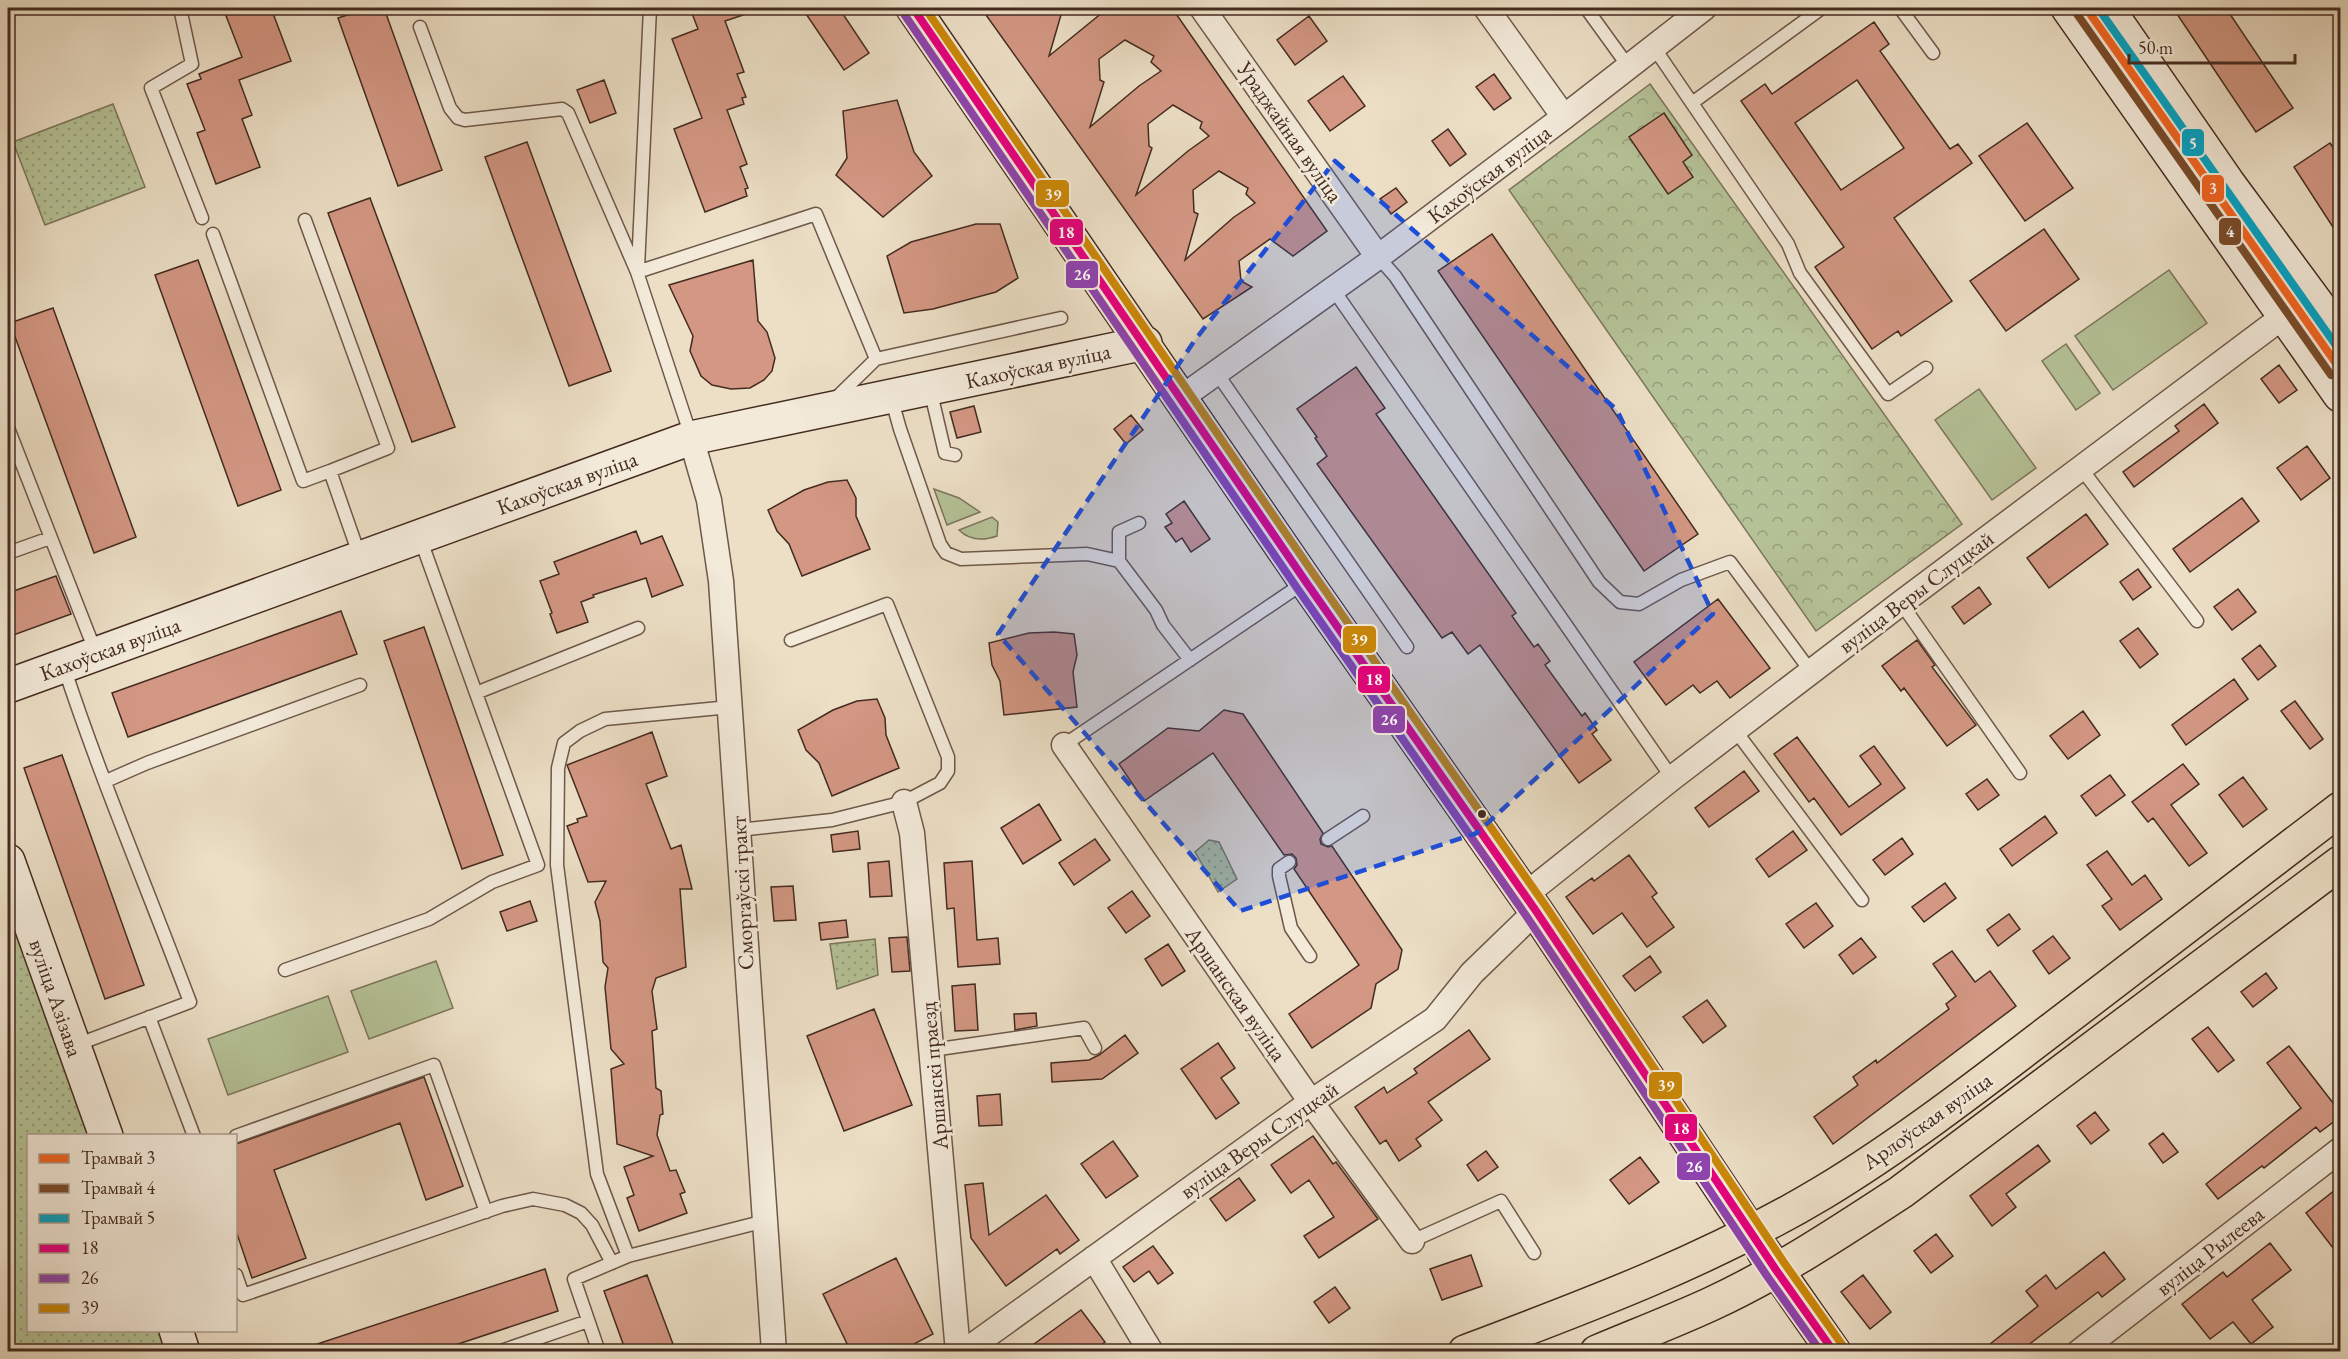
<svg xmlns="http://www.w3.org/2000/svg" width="2348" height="1359" font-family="'EB Garamond',serif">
<defs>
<pattern id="forest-crowns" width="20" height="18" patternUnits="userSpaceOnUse" patternTransform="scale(1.5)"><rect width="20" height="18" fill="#b5c297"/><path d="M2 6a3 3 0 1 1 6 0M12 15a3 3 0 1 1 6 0" fill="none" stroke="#959e7b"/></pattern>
<pattern id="park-dots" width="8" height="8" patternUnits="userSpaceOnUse" patternTransform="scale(1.5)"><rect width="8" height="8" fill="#b5c297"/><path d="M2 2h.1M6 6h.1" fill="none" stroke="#959e7b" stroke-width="1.8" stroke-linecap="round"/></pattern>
</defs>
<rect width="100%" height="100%" fill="#ecdfc6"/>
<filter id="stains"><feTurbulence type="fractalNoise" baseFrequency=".00333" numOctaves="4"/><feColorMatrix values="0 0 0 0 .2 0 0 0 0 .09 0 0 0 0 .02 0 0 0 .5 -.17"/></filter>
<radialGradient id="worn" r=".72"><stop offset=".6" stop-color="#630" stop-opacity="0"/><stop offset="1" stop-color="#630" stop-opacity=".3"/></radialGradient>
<path fill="#b5c297" stroke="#7c765c" stroke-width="1.5" d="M2169,270L2207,323L2113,390L2075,336Z
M2066,344L2100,393L2076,410L2042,361Z
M1979,389L2036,468L1992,500L1935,420Z
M934,489L959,498L980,512L947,525Z
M992,517L998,522L997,536C983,541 970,541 959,530Z
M436,961L453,1008L369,1039L351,991Z
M328,996L348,1052L228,1095L208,1039Z"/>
<path fill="url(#forest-crowns)" stroke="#7c765c" stroke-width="1.5" d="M1650,84L1962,524L1816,631L1509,190Z"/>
<path fill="url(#park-dots)" stroke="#7c765c" stroke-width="1.5" d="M113,104L145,187L45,225L13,142Z
M1209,840L1219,842L1237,879L1218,892L1195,852Z
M8,888L95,1135L28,1136V1330L164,1331L172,1351H8Z
M875,939L878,975L837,989L830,944Z"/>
<path fill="#d39783" stroke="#442b20" stroke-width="1.5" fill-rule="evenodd" d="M223,8H271L291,61L239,80L252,115L242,119L260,167L216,184L197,133L205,130L187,84L201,79L199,74L242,57Z
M369,8H384L442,170L398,186L338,18Z
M690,8H757L758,10L725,21L744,72L737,74L746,97L742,98L744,104L727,110L747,164L740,167L748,188L745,189L747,196L705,212L674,129L702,118L672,39L698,29Z
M802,8H839L869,53L844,70Z
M981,8H1063L1049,56L1108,8H1172L1327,231L1293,256L1270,239L1239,261L1241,281L1252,287L1203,319ZM1125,40L1154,56L1151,62L1161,71L1139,86L1090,127L1104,82L1100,80L1099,59ZM1173,105L1202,122L1200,128L1209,136L1188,151L1136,195L1152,148L1149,146L1148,124ZM1219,171L1248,188L1246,194L1255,203L1234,217L1185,260L1198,214L1194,212L1193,190Z
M2173,8H2226L2293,108L2256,132Z
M1309,16L1327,41L1295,65L1277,40Z
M1874,22L1889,44L1880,51L1950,149L1958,144L1972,163L1894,218L1952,301L1901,336L1898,331L1872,349L1815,267L1844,247L1741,101L1765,84L1772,94ZM1857,80L1904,148L1841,190L1795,123Z
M1494,74L1511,98L1494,110L1476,87Z
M1343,76L1365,106L1330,131L1308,101Z
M604,80L616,113L590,123L577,90Z
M897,100L914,152L932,176L883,217L836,175L847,158L843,111Z
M1664,113L1692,155L1683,162L1693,177L1668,194L1629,137Z
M2027,123L2073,188L2025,221L1979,156Z
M1448,129L1466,154L1450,166L1432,141Z
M527,142L611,371L569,386L485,157Z
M2330,143L2340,158V238L2294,167Z
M1396,188L1407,202L1391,214L1380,199Z
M370,198L455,427L412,442L328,213Z
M976,224H1000L1018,278L996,292L933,309L904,313L887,256L911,242Z
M2044,229L2079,279L2006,331L1970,281Z
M1492,234L1698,534L1644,571L1438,271Z
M198,260L281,490L238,506L155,275Z
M753,260L758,321L767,332L775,358L772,371L764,380L750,388L731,389L712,385L701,376L690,351L693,336L669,285Z
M53,308L136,537L94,553L10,323Z
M2279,365L2297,390L2279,403L2261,379Z
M1356,367L1385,408L1376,414L1516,613L1512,616L1534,647L1538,644L1550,661L1545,665L1582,716L1585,713L1597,730L1592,734L1611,760L1579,783L1480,645L1468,654L1452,632L1442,638L1317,464L1327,456L1315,438L1317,437L1297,409Z
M2204,404L2218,423L2134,487L2123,472L2179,431L2175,426Z
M974,406L981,432L957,438L950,412Z
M1131,415L1143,430L1126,444L1114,429Z
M2307,446L2330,478L2301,500L2277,468Z
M847,480L856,498V516L870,549L802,576L789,544L777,531L768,510L804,490L828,482Z
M2242,498L2259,521L2190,572L2173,549Z
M1184,501L1210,539L1191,552L1182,538L1176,542L1165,527L1172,523L1166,514Z
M2086,514L2108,544L2049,588L2027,558Z
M636,531L641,544L662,536L683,585L652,597L646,578L593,595L594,597L581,602L588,622L557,633L550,614L552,613L540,581L559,574L554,562Z
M2138,569L2151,587L2133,600L2120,582Z
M56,576L71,614L8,637V593Z
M1979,587L1991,604L1964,624L1952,607Z
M2238,589L2256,612L2232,630L2214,607Z
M1718,599L1770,668L1730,698L1717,681L1700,693L1693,685L1666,705L1634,662Z
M341,611L357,654L128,737L112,693Z
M424,627L503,855L462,869L384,641Z
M2138,628L2158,654L2140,668L2120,641Z
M1054,632L1074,634L1077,655L1073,672L1077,707L1004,715L1000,681L992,665L989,643L1029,633Z
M1917,640L1935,665L1932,667L1976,725L1947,746L1904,688L1901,691L1882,666Z
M2260,645L2276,666L2258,680L2242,659Z
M2234,679L2248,699L2186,745L2172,725Z
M877,699L885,718L886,735L899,768L832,796L819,763L806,750L798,730L833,710L857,701Z
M2295,701L2323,739L2310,749L2281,711Z
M1224,710L1243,714L1323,833L1320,839L1321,844L1328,847L1332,846L1402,950L1398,969L1376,984L1371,1008L1312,1048L1289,1014L1359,965L1294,869L1297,865L1296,858L1292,854L1284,855L1213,753L1144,801L1119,764L1168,728L1199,731Z
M2083,711L2100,735L2068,759L2050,736Z
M652,732L667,776L646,784L671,849L681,845L692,889H680L686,967L656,978L652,991L657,1029L652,1031L656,1088L661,1091L663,1114L660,1115L657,1135L670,1171L676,1170L685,1192L680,1194L687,1213L639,1231L627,1198L634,1195L624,1167L653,1156L617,1144L611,1069L624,1064L611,1049L605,987L608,968L603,962L600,921L595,902L606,881L588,882L567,826L578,822L577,819L587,816L567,765Z
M1797,737L1849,807L1881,784L1860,756L1874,746L1905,788L1841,835L1814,798L1809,802L1774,754Z
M62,755L144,985L105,999L24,768Z
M2183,764L2199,784L2171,805L2207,853L2189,866L2153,818L2148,822L2132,802Z
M1744,771L1759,791L1709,827L1695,808Z
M2110,775L2125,795L2096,816L2081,796Z
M2243,777L2267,809L2243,827L2219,795Z
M1987,779L1999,795L1978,810L1966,794Z
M1039,804L1061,840L1023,864L1001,828Z
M2045,816L2057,833L2012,866L2000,849Z
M858,831L860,849L833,852L831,835Z
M1793,831L1807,850L1769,877L1756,859Z
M1902,838L1913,854L1885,875L1873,860Z
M1095,839L1110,860L1074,885L1059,863Z
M2107,851L2132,885L2145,875L2162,899L2120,930L2102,906L2112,899L2087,865Z
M1629,855L1657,893L1652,897L1674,927L1647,947L1622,913L1593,934L1566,897L1592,878L1594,881Z
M889,861L892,896L870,897L868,863Z
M972,861L977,940L998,938L1000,964L958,967L954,908L947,909L944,863Z
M1945,883L1956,898L1924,922L1912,907Z
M793,886L796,920L774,921L771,887Z
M1132,891L1150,916L1126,933L1108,908Z
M530,901L537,921L507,931L500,912Z
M1816,903L1833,926L1804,948L1786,924Z
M2009,914L2020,929L1998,946L1987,930Z
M846,920L848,937L821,940L819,923Z
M2053,936L2070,958L2049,974L2033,951Z
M907,937L910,971L892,972L889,938Z
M1861,938L1876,957L1853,974L1839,955Z
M1168,944L1185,971L1162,986L1145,959Z
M1952,951L1975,982L1990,971L2016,1006L1833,1144L1814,1117L1858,1085L1853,1077L1876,1060L1877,1063L1949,1009L1946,1004L1956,996L1933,964Z
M1650,956L1661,972L1635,991L1623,976Z
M2266,973L2277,988L2253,1007L2241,992Z
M975,984L978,1030L955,1031L952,986Z
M1707,1000L1726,1026L1703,1043L1683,1017Z
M874,1009L912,1105L844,1131L807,1036Z
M1036,1013L1037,1026L1015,1030L1014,1014Z
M2208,1027L2234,1060L2218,1072L2192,1039Z
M1469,1030L1490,1059L1428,1102L1442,1120L1416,1139L1421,1146L1399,1161L1386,1140L1380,1144L1355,1107L1384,1087L1387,1093L1417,1073L1414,1069Z
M1125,1035L1138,1053L1102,1079L1052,1082L1051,1063L1089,1060L1099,1055Z
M1218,1043L1235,1068L1221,1078L1239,1103L1216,1119L1181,1069Z
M2289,1046L2340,1112V1117L2320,1132L2316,1127L2264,1168L2262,1166L2218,1199L2206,1184L2301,1108L2267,1063Z
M424,1077L463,1186L426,1200L400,1123L274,1170L306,1258L252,1278L236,1231V1144Z
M1000,1094L1002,1125L979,1126L977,1096Z
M2095,1112L2109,1130L2091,1144L2077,1126Z
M2163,1133L2178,1152L2163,1163L2149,1144Z
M1313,1136L1333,1164L1336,1162L1378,1219L1319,1258L1304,1236L1334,1217L1309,1180L1291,1193L1271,1165Z
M1113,1141L1138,1176L1106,1198L1081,1164Z
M2038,1145L2050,1161L2006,1194L2016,1207L1992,1226L1970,1196Z
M1486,1151L1498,1167L1478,1181L1467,1165Z
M1640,1157L1659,1182L1629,1204L1610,1180Z
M1239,1178L1255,1200L1226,1221L1210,1199Z
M983,1183L989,1235L1046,1195L1079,1240L1060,1254L1057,1249L1006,1286L971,1238L965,1185Z
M2340,1186V1257L2306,1213Z
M1936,1234L1953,1256L1931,1273L1914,1251Z
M2270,1243L2291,1270L2252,1300L2273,1327L2251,1344L2233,1322L2210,1339L2182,1304L2223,1272L2227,1277Z
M1153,1246L1173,1273L1158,1284L1149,1271L1134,1282L1123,1267Z
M2104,1252L2125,1279L2102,1297L2098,1292L2019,1352H1980L2038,1306L2026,1291L2046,1275L2056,1289Z
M1471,1255L1482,1286L1442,1300L1430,1269Z
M896,1258L933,1334L899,1352H851L823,1294Z
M545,1269L558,1311L434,1352H305V1348Z
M647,1275L676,1352H626L604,1291Z
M1863,1275L1891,1312L1870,1329L1841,1292Z
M1335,1287L1350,1308L1329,1323L1314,1302Z
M1081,1310L1105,1342L1091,1352H1023Z"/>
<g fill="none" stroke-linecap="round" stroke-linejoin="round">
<defs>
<path id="lane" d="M180,8L192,64L151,88L202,218
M1586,8L1628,66
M1900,8L1933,53
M420,27L450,108L458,118L465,120L562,109L568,113L637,272L691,436
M1653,46L1788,244L1800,273L1888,394L1926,368
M1692,103L1822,8
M305,220L388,448L330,471
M213,234L303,481L330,471L360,557
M1378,257L1395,276L1599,582L1620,602L1639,604L1681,580L1730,562L1812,673
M638,268L650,8
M637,272L816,214L876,359L836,398
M1333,289L1672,778
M876,359L1061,318
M1216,372L1407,647
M930,389L945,453L955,455
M891,397L900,429L940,544L946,553L961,559L1087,554L1119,561L1156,610L1163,625L1190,660
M8,428L96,653
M2080,467L2197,621
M8,553L50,538
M1119,561V532L1139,523
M1901,603L2020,773
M64,667C101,780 148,890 190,1002L76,1045
M476,693L638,628
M730,707L605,719L580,731L564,743L558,768L557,865L597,1174L628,1256L765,1221
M1735,730L1862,900
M1064,745L1305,582
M106,781L147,763L360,685
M739,830L832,820L904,802L940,783L948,771V757L887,604L791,640
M1328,839L1363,816
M1289,862L1279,869V876L1291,928L1310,956
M285,970L429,919L492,882L538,865L420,538
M149,1017L194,1136
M932,1050L1084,1028L1095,1048
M236,1136L434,1065L486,1212
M1412,1241L1501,1201L1534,1253
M236,1275L243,1295L502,1206L533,1199L565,1205L581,1213L592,1225L612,1263
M498,1352L588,1321
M599,1352L574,1279L628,1256"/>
<path id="street" d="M1202,8L1378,257
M1486,8L1564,117
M1181,398L1378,257L1564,117L1704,8
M691,438L709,500L721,581L774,1352
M1064,745L1311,1102L1412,1241
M904,802L912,833L958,1352
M1525,895L1672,778L1901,603L2296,307
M1094,1258L1151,1352
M964,1352L1311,1102L1435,1019L1472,973L1536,911
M2079,1352L2340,1150"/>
<path id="secondary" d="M913,8L1306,582L1536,911L1751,1233
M2068,8L2340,395
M2107,8L2228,183L2340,335
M8,686L691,438L1145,343
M8,861L106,1136
M176,1330L183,1352"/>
<path id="primary" d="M1764,1252L1834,1352
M1465,1352C1587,1306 1710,1260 1822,1193C1903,1144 1979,1085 2055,1027C2150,954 2245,882 2340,809
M1597,1352C1635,1336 1674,1321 1711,1304C1778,1273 1840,1232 1901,1192L2340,863"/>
</defs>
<use href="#lane" stroke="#6e584a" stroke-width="15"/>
<use href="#street" stroke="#6e584a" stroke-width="27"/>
<use href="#secondary" stroke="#442b20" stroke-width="36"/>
<use href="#primary" stroke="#442b20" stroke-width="36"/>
<use href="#lane" stroke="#f3eada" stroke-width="12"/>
<use href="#street" stroke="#f3eada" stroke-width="24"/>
<use href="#secondary" stroke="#f3eada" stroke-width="33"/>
<use href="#primary" stroke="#ecdfc6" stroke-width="33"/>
<defs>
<path id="bus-1" d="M913,8L1306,582L1536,911L1776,1270L1834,1352"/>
<path id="bus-2" d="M904,14L1297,588L1527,917L1767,1276L1821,1352"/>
<path id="bus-3" d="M925,8L1315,576L1545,905L1785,1264L1843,1346"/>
</defs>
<use href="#bus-1" stroke="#f3eada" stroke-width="12"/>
<use href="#bus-2" stroke="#f3eada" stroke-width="12"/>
<use href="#bus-3" stroke="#f3eada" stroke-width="12"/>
<use href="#bus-1" stroke="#e5007d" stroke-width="8"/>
<use href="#bus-2" stroke="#8e44ad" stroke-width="8"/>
<use href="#bus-3" stroke="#ca8708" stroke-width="8"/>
<defs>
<path id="tram-1" d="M2086,8L2340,369"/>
<path id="tram-2" d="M2077,14L2331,375"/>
<path id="tram-3" d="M2098,8L2340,351"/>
</defs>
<use href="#tram-1" stroke="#f3eada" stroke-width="12"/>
<use href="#tram-2" stroke="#f3eada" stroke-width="12"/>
<use href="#tram-3" stroke="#f3eada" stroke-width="12"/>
<use href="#tram-1" stroke="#f26522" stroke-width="8"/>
<use href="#tram-2" stroke="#7a4b2a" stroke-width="8"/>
<use href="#tram-3" stroke="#03a3c5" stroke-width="8"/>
</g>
<path fill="#1d4ed8" fill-opacity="0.2" stroke="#1d4ed8" stroke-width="4.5" stroke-dasharray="12 8" stroke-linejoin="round" d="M1335,161L1617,410L1713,614L1477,833L1240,911L998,634L1195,340Z"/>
<circle fill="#442b20" stroke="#f3eada" stroke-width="2" cx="1482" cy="814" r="5"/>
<g text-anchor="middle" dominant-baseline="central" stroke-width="5" stroke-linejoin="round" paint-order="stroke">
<g font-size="22" fill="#442b20" stroke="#f3eada">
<text transform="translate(1290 132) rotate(55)">Ураджайная вуліца</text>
<text transform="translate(1489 174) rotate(-37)">Кахоўская вуліца</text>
<text transform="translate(1038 366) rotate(-12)">Кахоўская вуліца</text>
<text transform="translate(567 483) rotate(-20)">Кахоўская вуліца</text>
<text transform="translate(1916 592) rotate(-37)">вуліца Веры Слуцкай</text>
<text transform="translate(110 649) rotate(-20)">Кахоўская вуліца</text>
<text transform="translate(742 893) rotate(-93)">Сморгаўскі тракт</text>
<text transform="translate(1236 994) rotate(55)">Аршанская вуліца</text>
<text transform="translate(56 998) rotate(71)">вуліца Азізава</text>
<text transform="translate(934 1076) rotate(-95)">Аршанскі праезд</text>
<text transform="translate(1927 1121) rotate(-35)">Арлоўская вуліца</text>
<text transform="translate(1259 1140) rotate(-35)">вуліца Веры Слуцкай</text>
<text transform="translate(2210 1251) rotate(-38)">вуліца Рылеева</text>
</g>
</g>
<g stroke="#f3eada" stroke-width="2">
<rect x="2181" y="128" width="24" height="29" rx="6" fill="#03a3c5"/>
<rect x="2201" y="174" width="24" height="29" rx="6" fill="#f26522"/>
<rect x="1035" y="179" width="35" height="29" rx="6" fill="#ca8708"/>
<rect x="2218" y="217" width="24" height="29" rx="6" fill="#7a4b2a"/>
<rect x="1049" y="218" width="35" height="28" rx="6" fill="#e5007d"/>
<rect x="1065" y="260" width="34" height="29" rx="6" fill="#8e44ad"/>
<rect x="1342" y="625" width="35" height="29" rx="6" fill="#ca8708"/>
<rect x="1357" y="665" width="34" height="29" rx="6" fill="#e5007d"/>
<rect x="1372" y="705" width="34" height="29" rx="6" fill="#8e44ad"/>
<rect x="1648" y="1071" width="35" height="29" rx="6" fill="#ca8708"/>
<rect x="1664" y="1113" width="34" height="29" rx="6" fill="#e5007d"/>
<rect x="1676" y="1152" width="35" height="29" rx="6" fill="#8e44ad"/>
</g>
<g font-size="16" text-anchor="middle" font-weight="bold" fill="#fff">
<text x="2193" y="149">5</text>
<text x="2213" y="194">3</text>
<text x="1053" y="200">39</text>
<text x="2230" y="237">4</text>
<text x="1066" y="238">18</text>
<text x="1082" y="280">26</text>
<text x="1359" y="645">39</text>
<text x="1374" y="685">18</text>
<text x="1389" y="725">26</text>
<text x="1666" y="1091">39</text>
<text x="1681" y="1134">18</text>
<text x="1694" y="1172">26</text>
</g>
<rect width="2348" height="1359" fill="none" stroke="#ecdfc6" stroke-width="30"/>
<rect x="9" y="9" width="2330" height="1341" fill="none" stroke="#442b20" stroke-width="3"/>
<rect x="15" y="15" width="2318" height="1329" fill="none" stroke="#442b20" stroke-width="1.5"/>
<rect x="27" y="1134" width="210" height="198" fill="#f3eada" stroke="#ad9e90" stroke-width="1.5"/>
<rect x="39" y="1154" width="30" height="9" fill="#f26522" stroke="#ad9e90" stroke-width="1.5"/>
<text x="81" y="1164" font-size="18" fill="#442b20">Трамвай 3</text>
<rect x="39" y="1184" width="30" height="9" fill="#7a4b2a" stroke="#ad9e90" stroke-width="1.5"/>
<text x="81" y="1194" font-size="18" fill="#442b20">Трамвай 4</text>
<rect x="39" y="1214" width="30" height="9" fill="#03a3c5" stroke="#ad9e90" stroke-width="1.5"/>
<text x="81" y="1224" font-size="18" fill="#442b20">Трамвай 5</text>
<rect x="39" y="1244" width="30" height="9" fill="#e5007d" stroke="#ad9e90" stroke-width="1.5"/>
<text x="81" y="1254" font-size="18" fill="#442b20">18</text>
<rect x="39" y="1274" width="30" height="9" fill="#8e44ad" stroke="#ad9e90" stroke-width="1.5"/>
<text x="81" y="1284" font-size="18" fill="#442b20">26</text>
<rect x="39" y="1304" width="30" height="9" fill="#ca8708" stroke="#ad9e90" stroke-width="1.5"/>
<text x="81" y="1314" font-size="18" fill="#442b20">39</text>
<path d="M2129 54v9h166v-9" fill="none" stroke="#442b20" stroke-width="3"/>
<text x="2138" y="54" font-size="18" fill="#442b20" stroke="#f3eada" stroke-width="4.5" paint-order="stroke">50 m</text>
<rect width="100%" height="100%" filter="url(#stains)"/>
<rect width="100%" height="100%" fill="url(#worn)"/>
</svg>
